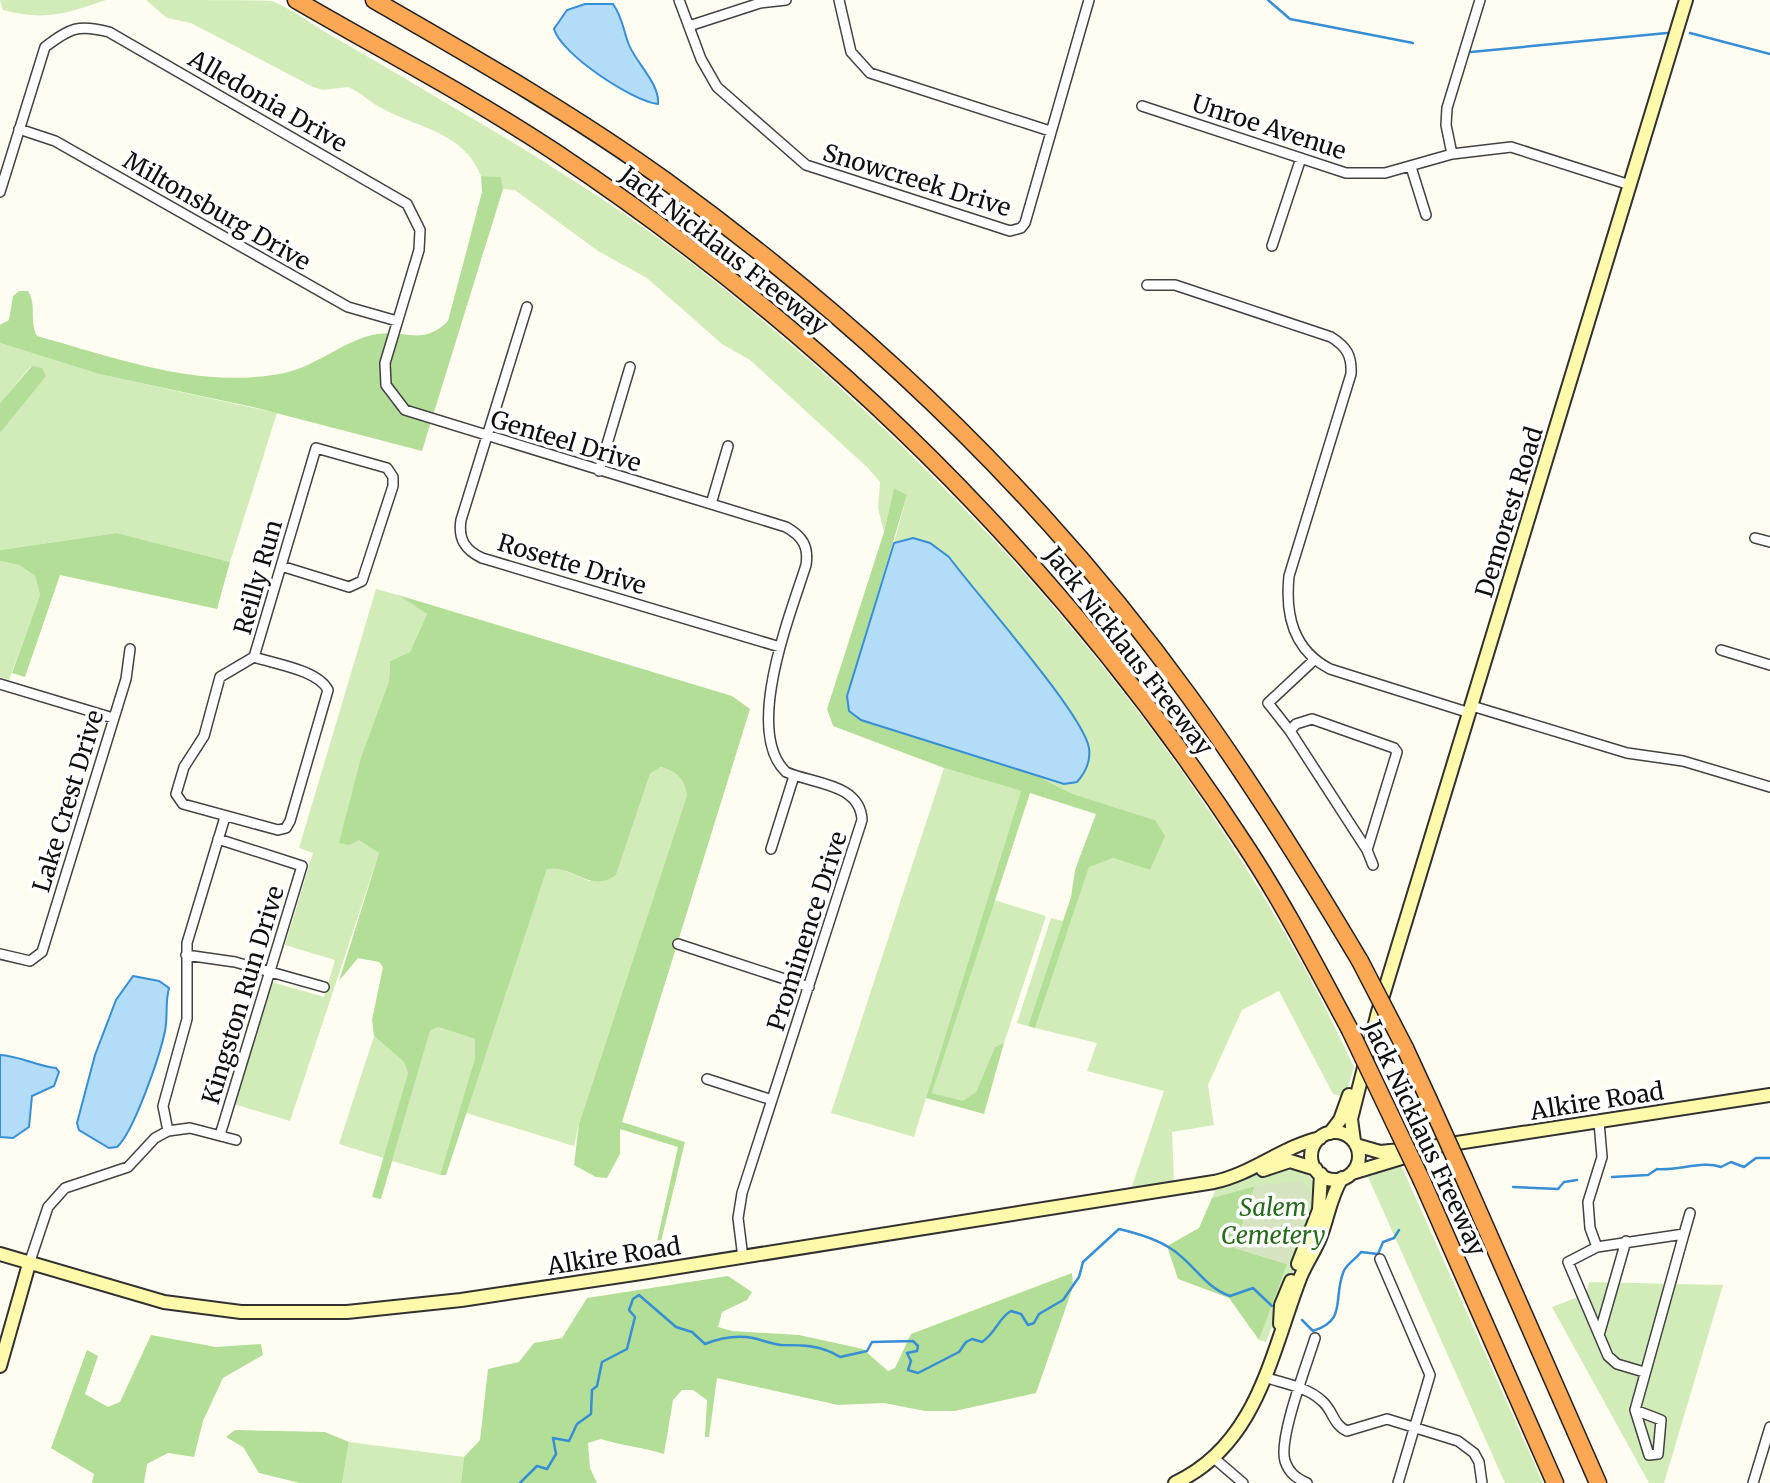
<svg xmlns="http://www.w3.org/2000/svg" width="1770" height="1483" font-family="Merriweather,serif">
<rect width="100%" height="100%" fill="#fffdf1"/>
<path fill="#d1ecb8" d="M0,0H106C65,14 45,21 3,10Z
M146,0C172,0 253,0 272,1C292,9 312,24 330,35C369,57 408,80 446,103C502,135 557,169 611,205C687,256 759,316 828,377C1043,570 1232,804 1354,1067L1345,1097L1333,1094L1279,991L1242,1010L1208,1085L1214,1125L1172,1132L1174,1182L1131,1189L1164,1091L1087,1071L1097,1043L1035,1028L1089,866L1113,858L1150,870L1155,820L1073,794L1033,774L1064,784L972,588L949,557L913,538L894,543L907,495L894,488L884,532L878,508L880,482L868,468L750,360L722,344L647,278L598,251L515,190L503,189L501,177L481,176C464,133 422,129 385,110C372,104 362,93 348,87L323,90L313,87L191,23L167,18Z
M0,343L99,374L277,413L230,562L117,533L0,550V433L45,376L31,366L0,403Z
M0,561L19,565L35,576L40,595L9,680L0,677Z
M376,589L398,595L427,614L410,652L390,661L389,681L361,757L340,843L359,839L379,853L290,1121L234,1104L272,982L324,997L335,960L285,945L313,853L299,848Z
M661,767C677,772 684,778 687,795L579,1124L574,1146L466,1113L547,869L557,867L589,881L616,875L650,774Z
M944,768L1021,791L914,1137L831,1113Z
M994,900L1046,916L1004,1043L995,1047L976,1092L963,1102L932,1093Z
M1051,918L1063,921L1028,1026L1017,1023Z
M438,1027L475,1039V1058L440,1175L392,1161L430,1031Z
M374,1036L404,1062L408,1073L384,1158L339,1144Z
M1401,1165L1543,1483H1505L1368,1177Z
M1292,1168C1300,1171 1310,1174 1314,1183C1323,1204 1276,1314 1266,1342L1259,1340L1312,1193L1255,1186L1212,1198L1216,1189L1274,1169Z
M1589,1282L1723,1285L1664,1483H1649L1552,1307L1586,1294Z
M349,1442L464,1457L461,1483H342Z"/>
<path fill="#b3de97" d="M481,176L501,177L503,189L422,451L257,408L99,374L0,343V325L9,320L13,296L19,291H28C37,305 29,321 37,336C117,358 200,390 284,373C316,367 347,338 378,334C406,330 423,346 448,321L482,192Z
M32,366L42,368L46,376L0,433V403Z
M894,488L907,495L847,696L849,711L861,720L1033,774L1073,794L1155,820L1165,836L1150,870L1113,858L1089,867L1035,1028L1028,1026L1071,897L1075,870L1096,814L1030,793L932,1093L963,1101L976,1092L995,1047L1004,1043L984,1114L926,1098L1021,791L944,768L833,726L827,709L884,532Z
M117,533L230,562L217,609L60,575L25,677L12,673L40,595L35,576L19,565L0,561V550Z
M398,595L732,696L750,709L622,1122L685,1142L659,1250H655L678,1147L620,1129V1154L607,1178L596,1177L574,1165L579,1124L687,795C684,778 677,772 661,767L650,774L616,875C591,894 572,864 547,869L446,1175H440L475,1058V1039L438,1027L430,1031L381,1199L372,1197L408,1073L404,1062L374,1036L372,1020L383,967L379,962L358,958L339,981L379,853L359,840L349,845L339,843L361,757L389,681L390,661L410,652L427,614Z
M1255,1186L1235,1248L1287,1264L1259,1340L1229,1298L1178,1279L1167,1246L1199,1228L1212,1198Z
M1072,1273L1073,1287L1036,1393L955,1411H925L884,1403L838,1405L717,1378L709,1437H705L707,1400L693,1390H682L673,1400L664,1454C643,1447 622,1446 601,1439L588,1443L590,1468L597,1483H461L464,1457L480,1440L488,1369L519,1362L534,1343L562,1338L587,1298L728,1276L752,1292L747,1300L722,1312L718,1327L732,1331L799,1335L863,1349L888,1371L895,1368L911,1334Z
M151,1335L216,1347L261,1344L263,1355L223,1378L203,1421L194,1457L168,1453L147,1464L144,1483H92L94,1474L51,1448L87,1350L98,1356L85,1394L108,1407L120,1402Z
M235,1430L325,1432L349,1442L342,1483H300L259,1473L243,1447L226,1437Z"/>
<path fill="#d6e3c0" d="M1302,1181L1312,1193L1287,1264L1235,1248L1255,1186Z"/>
<path fill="#b3dcf9" stroke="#368ed4" stroke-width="2" d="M585,4H613C623,18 623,30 629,45C637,64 660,84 658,104C632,101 561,54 554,29L567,10Z
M913,538L930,543L949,557C976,594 1083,713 1089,748C1091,762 1085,773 1077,782L1064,784L861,720L849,711L847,696L894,543Z
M133,976L159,981L169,988C165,1002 168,1016 165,1031C160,1055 134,1132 117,1147L109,1148L79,1130L77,1123L95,1055L116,1000Z
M0,1055C20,1056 36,1066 56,1068L59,1072L54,1086L32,1096L29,1127L13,1138L0,1137Z"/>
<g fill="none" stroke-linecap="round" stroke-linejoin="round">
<path stroke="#368ed4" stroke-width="2.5" d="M1268,0L1290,19L1413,43
M1690,33L1770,54
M1471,52L1667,33
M1612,1177L1648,1175L1657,1169C1678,1171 1703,1160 1721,1167L1731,1162L1744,1167L1756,1158H1770
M1513,1187L1558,1189L1564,1182L1577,1180
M1302,1320L1313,1331C1347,1320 1333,1300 1343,1273C1345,1265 1356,1259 1361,1252L1378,1254L1383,1242L1394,1238L1399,1230
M520,1483L537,1466L547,1469L556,1454L553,1438L569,1441L577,1424L591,1414L592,1390L597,1386L602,1362L627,1349L635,1317L629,1310L633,1299L639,1295L676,1327L692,1332L705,1344C720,1338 737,1335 753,1338C762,1340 772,1344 781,1345C802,1345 821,1345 840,1357L867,1351L872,1342L913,1341L918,1346L917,1351L907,1353L911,1361L908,1370L918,1373L959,1352L966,1342L972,1339L982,1342C996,1333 999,1317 1011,1311L1021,1314L1028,1325L1034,1323L1039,1314L1063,1300L1079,1277L1083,1262L1119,1229C1136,1233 1156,1239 1170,1248C1193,1262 1204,1287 1230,1296L1253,1288L1272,1306"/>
<defs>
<path id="street" d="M679,0L701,59L717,87L806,165L1010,231L1021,228L1025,223L1089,0
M839,0L851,52L870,73L1050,131
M689,26L760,3L786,0
M1142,106L1346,173H1385L1452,154L1511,147L1630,185
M19,129L55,141L348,307L397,321
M1452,154L1446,125L1447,108L1480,0
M1411,167L1426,215
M0,192L45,47C70,28 78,24 109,32L407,204L420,230L419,250L385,363L386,385L405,410L786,527C802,536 809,546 806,565C791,613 743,731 786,772C813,784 860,783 862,820L742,1193L738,1218L743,1258
M1272,246L1301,158
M1147,285H1175L1331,337C1347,347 1352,356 1351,374L1289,576C1285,615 1293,650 1330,669L1470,713
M527,307L461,520C458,539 465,550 482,558L780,647
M599,471L630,367
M711,504L728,446
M1755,538L1770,542
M1721,650L1770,665
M254,657C275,664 318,670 328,690L290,821L286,828L278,830L183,804L176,794L184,767L204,736L220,677L254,657L316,448L387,468L393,477V486L362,581L349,587L281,566
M1313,661L1268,703L1290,731L1367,850L1373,865
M0,684L113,718
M1472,706L1627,753L1683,761L1770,787
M1290,731L1296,724L1312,719L1394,748L1397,752L1367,850
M218,839L302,866L220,1135
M771,849L794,776
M678,944L809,987
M0,954L30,961L42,952L126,679L130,649
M186,955L235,962L324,987
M707,1079L772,1100
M1599,1122L1602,1157L1588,1202L1590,1228L1597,1247L1684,1234L1635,1410L1649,1455L1658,1454L1661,1420L1635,1410
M168,1131L163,1106L187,1019V943L225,817
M1684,1234L1690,1213
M1597,1247L1568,1262L1608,1356L1617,1364L1644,1372
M1380,1259L1430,1375L1398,1483
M29,1264L48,1207L65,1188L128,1167L155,1138L168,1131L190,1128L236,1140
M1599,1335L1626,1241
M1264,1377C1282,1383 1308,1387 1322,1401C1333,1410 1333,1425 1347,1431L1387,1419L1458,1441L1474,1453L1479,1462L1482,1483
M1215,1459L1243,1483
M1307,1483C1296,1478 1289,1473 1285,1461C1278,1439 1307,1364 1315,1338
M1753,1483L1770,1427"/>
<path id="secondary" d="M1311 1156a24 24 0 1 1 48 0a24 24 0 1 1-48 0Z
M1330,1133L1340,1120L1349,1095
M1354,1141L1351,1119L1378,1012L1686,0
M1356,1145L1380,1152L1431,1147L1770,1095
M1263,1170L1290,1161L1316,1169
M1352,1173L1408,1156
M0,1254L164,1302L241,1312H347L461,1300L641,1273L1214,1182C1252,1174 1282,1147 1320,1138
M1298,1264L1319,1210L1321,1174
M1280,1324L1281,1305L1291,1281
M0,1366L29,1264
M1175,1483C1256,1445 1270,1358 1299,1281C1304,1266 1314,1253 1320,1238C1328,1218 1330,1197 1342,1178"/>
<path id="highway" d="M296,0C382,50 472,97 555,152C832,337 1063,566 1245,845C1284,904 1316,967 1349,1028
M374,0C473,57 573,114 666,181C864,325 1045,497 1189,696C1251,781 1306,870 1360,961
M1405,1048L1428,1098
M1464,1178L1598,1483
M1422,1181L1555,1483"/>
</defs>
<use href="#street" stroke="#424242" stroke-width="12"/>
<use href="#secondary" stroke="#313131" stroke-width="16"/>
<use href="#highway" stroke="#202020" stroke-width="19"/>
<use href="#street" stroke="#fff" stroke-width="9"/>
<use href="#secondary" stroke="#fff9ac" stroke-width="12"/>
<use href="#highway" stroke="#fba753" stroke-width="16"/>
<defs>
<path id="highway-bridge" d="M1360,961L1405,1048
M1349,1028L1422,1181
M1428,1098L1464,1178"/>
</defs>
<use href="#highway-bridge" stroke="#202020" stroke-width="19" stroke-linecap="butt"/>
<use href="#highway-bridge" stroke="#fba753" stroke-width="16"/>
</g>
<g text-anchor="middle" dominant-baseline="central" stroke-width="7" stroke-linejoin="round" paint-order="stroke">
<g font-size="24" fill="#0f0f0f" stroke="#fff">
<text transform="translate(268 101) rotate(30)">Alledonia Drive</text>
<text transform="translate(1269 127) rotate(18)">Unroe Avenue</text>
<text transform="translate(917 180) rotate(17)">Snowcreek Drive</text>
<text transform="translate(217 211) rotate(30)">Miltonsburg Drive</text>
<text transform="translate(724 250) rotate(38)">Jack Nicklaus Freeway</text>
<text transform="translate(566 441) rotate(17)">Genteel Drive</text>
<text transform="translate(1509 512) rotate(-73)">Demorest Road</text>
<text transform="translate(572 564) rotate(17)">Rosette Drive</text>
<text transform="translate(258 577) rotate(-74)">Reilly Run</text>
<text transform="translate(1129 651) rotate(52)">Jack Nicklaus Freeway</text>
<text transform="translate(68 801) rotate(-73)">Lake Crest Drive</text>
<text transform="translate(807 931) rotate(-72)">Prominence Drive</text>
<text transform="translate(243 995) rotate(-73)">Kingston Run Drive</text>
<text transform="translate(1597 1101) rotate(-9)">Alkire Road</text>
<text transform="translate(1425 1138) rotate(65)">Jack Nicklaus Freeway</text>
<text transform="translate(614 1256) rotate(-9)">Alkire Road</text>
</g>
<g font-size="24" font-style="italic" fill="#286b1b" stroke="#fff">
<text x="1273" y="1207">Salem<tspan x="1273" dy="28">Cemetery</tspan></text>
</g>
</g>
</svg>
